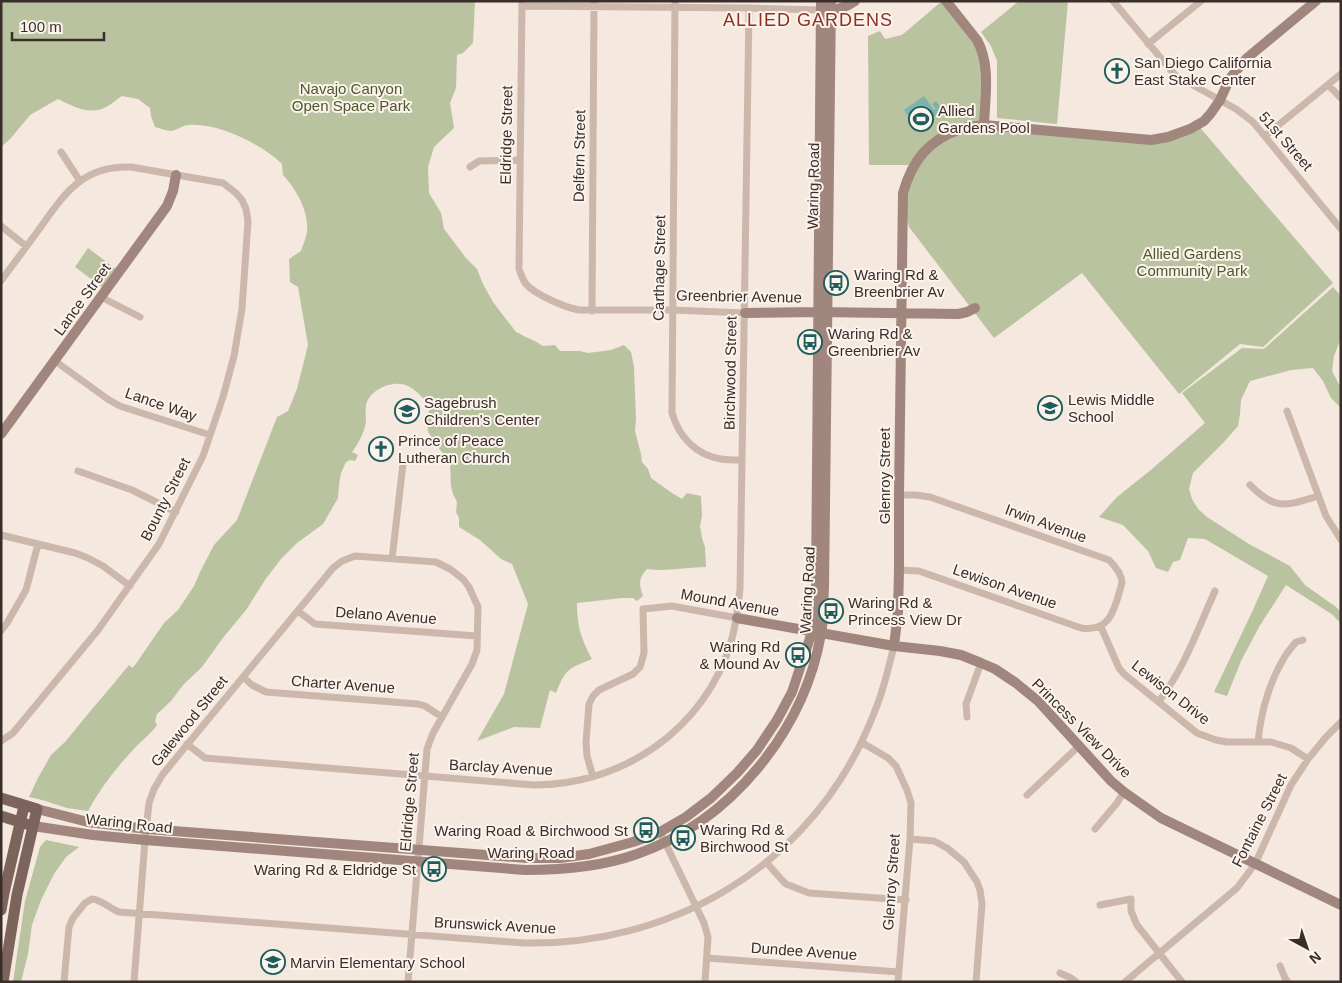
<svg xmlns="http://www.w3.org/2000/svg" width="1342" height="983" font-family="Arial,sans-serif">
<rect width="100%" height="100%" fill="#f4e8df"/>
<path fill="#bac39f" d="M1,1H475L473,43L463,53L457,55L456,88L450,103L454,128L434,147L428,167L429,193L441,213L444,229L466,258L477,269L483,284L493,302L516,332C520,333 524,337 528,338C535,341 537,342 543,346L555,345L560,351H580L588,353L611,350L624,345L631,352L634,367L636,419L635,431L641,454L642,462L648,469L651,478L672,493L682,499L687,493L701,496L702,516L700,526L702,538L705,547L706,567C686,567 667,572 647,569C638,579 639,584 643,596L637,601L633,598H622L577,603C577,626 581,639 592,659C568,669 566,668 556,693L550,690L540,728L514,727L477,741L504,694L528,604L512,564L501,559L480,540L459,527V518L456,512L457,502L453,494L451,486L450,461C446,458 429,436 428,431C426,423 430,412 429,403C422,398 415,389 408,386C393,379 370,389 366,405C365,409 366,415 366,420C365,431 359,443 352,452L358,455L355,461L350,460L346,462L341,473L339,485L338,498L323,524L297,543L281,559L265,580L246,610L222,639L202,667L183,685L171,701L157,714L155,721L157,725L154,729C147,737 139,743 132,751C115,769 100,789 88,811L67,808L42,800L29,797L38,778L51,755L65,742L92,709L110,688L129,665L132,668L135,665L164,623L178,610L194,586L200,572L214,545L237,520L277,417L288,411L297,389L308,345L298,287L290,282L289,259L301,251C303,245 306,238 307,232C309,211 296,189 283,175L282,164C261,144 219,123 189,125C183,125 177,130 171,131C166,131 160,128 155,127L151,116L150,108L138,99L122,96C117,99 112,104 106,107C89,116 73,106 58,99L30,115L11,138L1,147Z
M942,1L982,49L984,125L1145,139L1197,124L1333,283L1263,347L1240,344L1179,394L1082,273L994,338L909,227L903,200L914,165H869L868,36L880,31L885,39L902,35Z
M1019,1H1068L1057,124L997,118V61L991,46L981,32Z
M88,248L116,269L102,287L75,267Z
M1333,287L1341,296V338L1334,356L1332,371L1341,388V408L1331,398L1323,381L1313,368L1291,370L1250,381L1241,400L1240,414L1238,426L1224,442L1193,473L1189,489L1192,499L1198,509L1207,517L1249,544L1290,566L1305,585L1336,607L1341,612V624L1333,615L1286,585L1259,627L1241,661L1227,696L1214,692L1252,612L1268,576L1205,539L1188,538L1180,560L1173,562L1168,572L1156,568L1148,551L1123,525L1099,517L1117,497L1152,469L1205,423L1182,393L1242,348L1264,349Z
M46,840L79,847L66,857L54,874L41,900L32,925L28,954L21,982H13L25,901L40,847Z"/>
<path fill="#7eb2af" d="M924,96L934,110L936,109L932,104L936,101L943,110L917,128L904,110Z"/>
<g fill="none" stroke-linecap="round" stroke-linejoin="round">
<path stroke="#ccb7ab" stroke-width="7" d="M522,1L519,269C521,274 522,279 526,284C534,294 566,308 579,310H673L745,313
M675,1L672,413C679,437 696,455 721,459C728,460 735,460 741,460
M1113,1L1175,75L1236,109L1253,122L1341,229
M522,6L746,8L821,10
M1148,44L1201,1
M1328,85L1341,98
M1265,136L1341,74
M61,152L80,181
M470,167L479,161L520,160
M1,226L26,246
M1,281C14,263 27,246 40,228C65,193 83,165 131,167L223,183L236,193L242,200L246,209L248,221L242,309L234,356L223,397L203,456L159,544L98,630L13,733L1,741
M101,297L140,317
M592,311L594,1
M55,361L109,400L120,406L210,435
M1287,411L1326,516L1341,540
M78,471L132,490L176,512
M1250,485C1276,511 1285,506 1318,496
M899,495H916L930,497L1109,560C1115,566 1122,574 1122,583C1115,606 1112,633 1081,628L919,571L899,570
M1,535L75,553L88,558L103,566L130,586
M392,559L403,464
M298,611L315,624L477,636
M1101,627L1119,668L1124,674L1197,733L1216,740L1227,742H1271L1291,748L1308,759
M1,631L7,623L26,590L38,544
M243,677L252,685L266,692L418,704L425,706L442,717
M1159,701C1184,669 1198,629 1215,591
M967,717L966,704L981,663
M1258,741C1261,713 1269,683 1284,658C1287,652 1292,647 1296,642L1303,640
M861,742L888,758L896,766L907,790L911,803L910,839L898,982
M187,744L205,758L534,785C623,785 705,729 731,642C736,625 738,607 740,589L749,8
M593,777L587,756L586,742L589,704L593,696L599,690L633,674L640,667L644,653L643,609L672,606L737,618
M1027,795L1080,745
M1095,829L1117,803L1124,792
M660,832L704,923L708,937L705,982
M910,839L934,841L947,848L964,862L977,882L980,890L982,904L976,982
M766,862L782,880L786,884L809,893L906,900
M1100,905L1131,899V911L1137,925L1182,982
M707,958L899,972
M1280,966L1285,978L1288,982
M1060,973L1071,978L1076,982
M64,982L69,927L73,918L85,903L92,899C102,900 109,908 119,912L524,943C666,946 798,872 861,743C868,728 876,710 881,694C886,679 890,662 894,646
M134,982L145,840L149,803L154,789L163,774L333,568L342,561L355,556L436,562L450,569L463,579L469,587L478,607L477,650L472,664L433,733L427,749L408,982
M1125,982L1237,888L1255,864L1291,785L1308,759L1326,737L1341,722"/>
<path stroke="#a0867c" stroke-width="10" d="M946,1L977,40C991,65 985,97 984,125
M825,10C836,11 846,7 855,1
M745,313L818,312L958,314L967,312L975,308
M1,434L167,206L173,191L176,175
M737,618L894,646L940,651L961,655L981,663L995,669L1016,683L1038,701L1111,781L1124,792L1161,818L1341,905
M894,646L898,612L899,570V495L903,193C912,161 928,140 961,129C968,126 977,126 984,125L1151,140L1168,137L1190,129L1204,121L1211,113L1220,100L1229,80L1235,72L1247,58L1316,1
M37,809L88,822L147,829L527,858H560L589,854L633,842L660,832L686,817L711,798L737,773L757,750L777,720L792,692L812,632L816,586L821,1
M33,826L93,835L145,840L525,870C563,870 601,867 637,854C731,821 804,731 821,634C824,619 823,603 824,588L831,1"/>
<path stroke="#7c635b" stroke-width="11" d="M1,798L37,809L17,895L3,982
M1,816L26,824
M1,910L4,893L24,806"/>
</g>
<defs>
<symbol id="church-ring" viewBox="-11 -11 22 22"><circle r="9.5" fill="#fbf3ec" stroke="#1e5d5b" stroke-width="1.5"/><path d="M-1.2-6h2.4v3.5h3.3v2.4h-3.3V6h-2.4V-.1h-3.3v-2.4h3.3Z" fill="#1e5d5b"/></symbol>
<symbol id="stadium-ring" viewBox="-11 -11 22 22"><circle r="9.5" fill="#fbf3ec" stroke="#1e5d5b" stroke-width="1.5"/><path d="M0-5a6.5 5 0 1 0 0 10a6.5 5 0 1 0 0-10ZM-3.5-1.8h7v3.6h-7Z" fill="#1e5d5b"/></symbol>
<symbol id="bus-ring" viewBox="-11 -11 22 22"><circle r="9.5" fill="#fbf3ec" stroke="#1e5d5b" stroke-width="1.5"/><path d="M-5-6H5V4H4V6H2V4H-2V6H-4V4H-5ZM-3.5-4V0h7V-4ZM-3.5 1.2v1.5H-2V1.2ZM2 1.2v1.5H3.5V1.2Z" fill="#1e5d5b"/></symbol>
<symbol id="school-ring" viewBox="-11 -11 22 22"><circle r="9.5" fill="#fbf3ec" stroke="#1e5d5b" stroke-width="1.5"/><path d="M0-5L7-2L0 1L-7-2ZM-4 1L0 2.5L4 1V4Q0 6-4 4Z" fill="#1e5d5b"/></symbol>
</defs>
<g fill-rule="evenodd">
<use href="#church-ring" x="1103" y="57" width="28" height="28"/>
<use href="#stadium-ring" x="907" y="105" width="28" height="28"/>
<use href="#bus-ring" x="822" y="269" width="28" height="28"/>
<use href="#bus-ring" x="796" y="328" width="28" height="28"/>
<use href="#school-ring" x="1036" y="394" width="28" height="28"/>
<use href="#school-ring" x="393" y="397" width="28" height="28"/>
<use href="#church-ring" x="367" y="435" width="28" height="28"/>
<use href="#bus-ring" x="817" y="597" width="28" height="28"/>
<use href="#bus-ring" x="784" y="641" width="28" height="28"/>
<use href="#bus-ring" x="632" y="816" width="28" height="28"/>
<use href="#bus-ring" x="669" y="824" width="28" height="28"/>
<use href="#bus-ring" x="420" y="855" width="28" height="28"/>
<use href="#school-ring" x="259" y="948" width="28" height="28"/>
</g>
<g text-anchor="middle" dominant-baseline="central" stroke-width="4" stroke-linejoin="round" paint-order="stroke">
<g font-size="15" fill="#3a2e2a" stroke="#fbf3ec" text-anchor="start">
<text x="1134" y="62">San Diego California<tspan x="1134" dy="17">East Stake Center</tspan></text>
<text x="938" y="110">Allied<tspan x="938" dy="17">Gardens Pool</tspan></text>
<text x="854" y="274">Waring Rd &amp;<tspan x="854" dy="17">Breenbrier Av</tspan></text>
<text x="828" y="333">Waring Rd &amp;<tspan x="828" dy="17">Greenbrier Av</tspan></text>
<text x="1068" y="399">Lewis Middle<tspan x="1068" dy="17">School</tspan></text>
<text x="424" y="402">Sagebrush<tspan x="424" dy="17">Children's Center</tspan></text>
<text x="398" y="440">Prince of Peace<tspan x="398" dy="17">Lutheran Church</tspan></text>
<text x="848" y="602">Waring Rd &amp;<tspan x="848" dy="17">Princess View Dr</tspan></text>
<text x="780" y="646" text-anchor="end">Waring Rd<tspan x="780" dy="17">&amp; Mound Av</tspan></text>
<text x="700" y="829">Waring Rd &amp;<tspan x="700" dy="17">Birchwood St</tspan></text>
<text x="628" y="830" text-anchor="end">Waring Road &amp; Birchwood St</text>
<text x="416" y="869" text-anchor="end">Waring Rd &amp; Eldridge St</text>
<text x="290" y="962">Marvin Elementary School</text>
</g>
<g font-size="15" fill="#4d592d" stroke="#fbf3ec">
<text x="351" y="88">Navajo Canyon<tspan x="351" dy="17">Open Space Park</tspan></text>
<text x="1192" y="253">Allied Gardens<tspan x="1192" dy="17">Community Park</tspan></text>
</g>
<g font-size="15" fill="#3a2e2a" stroke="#fbf3ec">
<text transform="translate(506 135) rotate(-89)">Eldridge Street</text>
<text transform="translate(1286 141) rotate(49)">51st Street</text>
<text transform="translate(579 156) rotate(-89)">Delfern Street</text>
<text transform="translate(813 186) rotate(-89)">Waring Road</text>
<text transform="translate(659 268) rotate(-89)">Carthage Street</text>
<text transform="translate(739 296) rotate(1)">Greenbrier Avenue</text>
<text transform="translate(82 299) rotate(-54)">Lance Street</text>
<text transform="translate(730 373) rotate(-89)">Birchwood Street</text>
<text transform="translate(161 404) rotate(19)">Lance Way</text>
<text transform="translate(884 476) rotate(-90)">Glenroy Street</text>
<text transform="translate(165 499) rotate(-63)">Bounty Street</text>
<text transform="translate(1046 523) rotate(20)">Irwin Avenue</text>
<text transform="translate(1005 586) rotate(19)">Lewison Avenue</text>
<text transform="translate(807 590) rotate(-87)">Waring Road</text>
<text transform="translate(730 602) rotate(10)">Mound Avenue</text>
<text transform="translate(386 615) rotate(4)">Delano Avenue</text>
<text transform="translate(343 684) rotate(4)">Charter Avenue</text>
<text transform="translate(1171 692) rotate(38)">Lewison Drive</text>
<text transform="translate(189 721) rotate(-51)">Galewood Street</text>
<text transform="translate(1082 728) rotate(45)">Princess View Drive</text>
<text transform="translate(501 767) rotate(3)">Barclay Avenue</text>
<text transform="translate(409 802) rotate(-85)">Eldridge Street</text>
<text transform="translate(1259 820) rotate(-63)">Fontaine Street</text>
<text transform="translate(129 823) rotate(6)">Waring Road</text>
<text x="531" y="852">Waring Road</text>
<text transform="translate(891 882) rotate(-86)">Glenroy Street</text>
<text transform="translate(495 925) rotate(3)">Brunswick Avenue</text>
<text transform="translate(804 951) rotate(4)">Dundee Avenue</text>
</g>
<g font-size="18" letter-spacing="1" fill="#8b3121" stroke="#fbf3ec">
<text x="808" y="20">ALLIED GARDENS</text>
</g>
</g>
<rect width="1342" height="983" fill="none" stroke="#3a2e2a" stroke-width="5"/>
<g transform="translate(1307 948) rotate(140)" stroke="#fbf3ec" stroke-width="4" paint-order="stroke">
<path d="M0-4L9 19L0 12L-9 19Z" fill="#3a2e2a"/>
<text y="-8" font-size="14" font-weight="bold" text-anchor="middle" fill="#3a2e2a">N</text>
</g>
<path d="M12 32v8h92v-8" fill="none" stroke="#3a2e2a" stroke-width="2.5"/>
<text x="20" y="32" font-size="15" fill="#3a2e2a" stroke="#fbf3ec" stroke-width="4" paint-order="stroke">100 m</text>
</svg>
